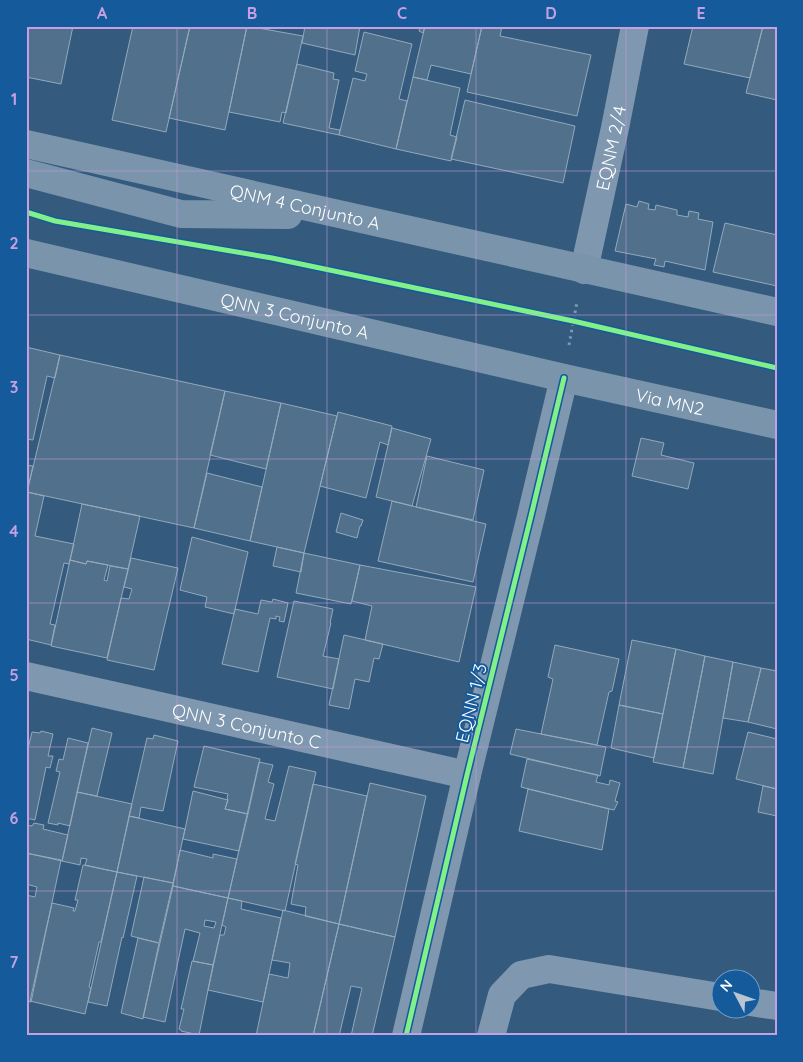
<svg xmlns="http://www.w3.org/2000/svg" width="803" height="1062" font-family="Quicksand,sans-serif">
<rect width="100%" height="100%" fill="#345a7d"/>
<path fill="#51708b" stroke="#93a9bc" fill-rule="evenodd" d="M26,26H73L61,84L26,77Z
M133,26H190L166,132L112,120Z
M190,26H247L225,130L169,118Z
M247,26L303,36L286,113L282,112L280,122L229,112Z
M305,26H360L355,55L302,43Z
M406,26H425L423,33L419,31L420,29Z
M425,26H482L471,74L431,65L427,80L413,77Z
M482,26H502L500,36L591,55L577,116L467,92Z
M693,26H763L750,78L684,64Z
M763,26H777V100L746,93Z
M364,32L412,44L399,99L407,101L396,149L339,135L353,78L365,81L367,74L355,71Z
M297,64L334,73L333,79L339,80L329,128L340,130L339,135L283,123Z
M413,77L460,88L450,135L457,137L451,161L396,149Z
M465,100L575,126L563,183L451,159Z
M639,201L649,204L648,209L655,210L656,205L677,210V215L688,217L689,211L699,213L698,219L713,222L705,270L665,261L664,267L654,265L656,259L615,251L626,204L637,207Z
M725,223L777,235V286L713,272Z
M26,347L60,355L55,378L47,376L33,440L26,439Z
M60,355L225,391L194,528L27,492Z
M225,391L281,403L266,469L210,455Z
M281,403L337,416L304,553L250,541Z
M338,412L392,426L388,445L380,442L366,498L320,486Z
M392,428L431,439L412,506L376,497Z
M641,438L664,443L661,455L694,463L688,489L632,476Z
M427,456L484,470L473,520L416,507Z
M26,465L33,466L27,492H26Z
M207,473L262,487L250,541L194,528Z
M27,492L44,496L35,536L74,544L69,564L64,563L50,624L55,625L51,645L26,639Z
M392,501L486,524L473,582L378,561Z
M82,504L140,516L128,569L87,561L86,564L70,560Z
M341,513L363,520L361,526H360L357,538L336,532Z
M192,537L248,552L234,614L205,607L207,597L180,590Z
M277,547L304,553L301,572L273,566Z
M304,553L360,565L351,604L296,593Z
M131,558L178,568L154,670L107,660L121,598L129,599L132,589L124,587Z
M70,560L86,564L87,561L108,565L104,580L107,581L110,566L128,569L107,658L51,646Z
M360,565L476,587L459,662L365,640L372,606L352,601Z
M273,599L288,603L284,622L279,621L280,617L276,616V619L270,618L258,672L222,664L235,609L258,614L261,600L272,602Z
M294,601L333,609L330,623H331L323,656L339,659L333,689L277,677Z
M344,635L383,644L379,659L374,658L369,682L355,679L349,709L329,705Z
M632,640L676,649L663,714L619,705Z
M555,645L619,659L612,691L609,692L597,745L541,734L553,679L548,677Z
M676,649L705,656L683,768L653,762Z
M705,656L733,662L713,774L683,768Z
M733,662L761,668L748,722L723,718Z
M761,668L777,671V729L748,722Z
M619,705L663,714L654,758L611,748Z
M92,728L112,733L97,796L77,792Z
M516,729L606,747L600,776L510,754Z
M41,731L53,734L48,756H53L50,768L46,767L35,820L26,818V757L32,732L40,733Z
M748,732L777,739V789L736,779Z
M154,735L178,741L163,811L141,807L139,818L129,816L147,738L153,739Z
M68,738L88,743L70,826L58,823V825L48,823L60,772L56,771L59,759L63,760Z
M204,746L260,759L248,814L225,809L228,799L227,798L228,794L194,787Z
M527,759L598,775L596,782L609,785L610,780L620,783L615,801L618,802L614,810L521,787Z
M259,762L273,765L268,782L274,784L265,819L275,821L289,766L316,772L285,911L228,898Z
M370,783L426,796L395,937L339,924Z
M313,784L367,796L339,924L305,916L306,907L291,904L298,865L295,864Z
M763,786L777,789V816L758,812Z
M528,789L609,809L602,850L519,831Z
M193,791L228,800L225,809L248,814L239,851L183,839Z
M77,792L132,804L117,872L85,865L87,859L81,858L80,865L62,861Z
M129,816L185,829L173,883L117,872Z
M34,823L44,825L43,829L68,835L62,861L26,853V825L32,826Z
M180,850L213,858V854L237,859L228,898L173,886Z
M26,853L61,860L31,1002L26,1001V895L35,897L37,887L26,884Z
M83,865L117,872L101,942H99L89,987L91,988L85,1014L30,1001L52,903L74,908L73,911H75L78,900H75Z
M117,872L137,876L123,938L122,937L107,1006L88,1002Z
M144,877L173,883L159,943L131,936Z
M173,886L228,898L213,965L193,961L200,933L185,929L165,1022L143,1017ZM205,920L216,922L214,928L204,926Z
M228,898L242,901L241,909L281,918L263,1002L208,990L220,935H224L226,927L222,925Z
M283,910L339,924L313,1036H256L269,974L288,978L290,963L272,960Z
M339,924L395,937L372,1036H351L362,988L351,986L339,1036H313Z
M138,938L159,943L143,1019L121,1013Z
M192,961L213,965L199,1035L181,1031V1030L179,1029L184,1009H181Z"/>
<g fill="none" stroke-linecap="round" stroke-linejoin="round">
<path stroke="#7f97af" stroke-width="3" stroke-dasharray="2.5 4" stroke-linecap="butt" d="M569,345L577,302"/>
<g stroke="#7f97af" stroke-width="28">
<path id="s1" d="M584,270L615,128L635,26"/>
<path id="s2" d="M26,676L467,775"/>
<path d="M750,1002L777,1006"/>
<path d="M406,1036L467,775L531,516L564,378"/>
<path d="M491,1036L502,995L521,975L549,969L720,997"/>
</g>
<g stroke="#7a94ab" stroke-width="28">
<path id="s3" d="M26,144L777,312"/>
<path d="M26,173L181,214L288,215"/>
<path id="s4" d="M26,253L564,378L777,425"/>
</g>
<defs>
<path id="cycleway" d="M26,212L55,221L272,258L573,321L777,368
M406,1036L467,775L531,516L564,378"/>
</defs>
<use href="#cycleway" stroke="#155b9c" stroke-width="8"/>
<use href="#cycleway" stroke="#82f089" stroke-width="5"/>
</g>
<path fill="none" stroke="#c4a0e2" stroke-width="1" stroke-opacity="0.55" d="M177,26V1036M327,26V1036M476,26V1036M626,26V1036M26,171H777M26,315H777M26,459H777M26,603H777M26,747H777M26,891H777"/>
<g text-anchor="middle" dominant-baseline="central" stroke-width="4" stroke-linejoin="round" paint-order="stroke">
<g font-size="18" fill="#fff" stroke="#155b9c">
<text stroke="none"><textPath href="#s1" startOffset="125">EQNM 2/4</textPath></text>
<text stroke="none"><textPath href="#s3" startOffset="286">QNM 4 Conjunto A</textPath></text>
<text stroke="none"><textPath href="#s4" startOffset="276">QNN 3 Conjunto A</textPath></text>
<text stroke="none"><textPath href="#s4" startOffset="661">Via MN2</textPath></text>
<text transform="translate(471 703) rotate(-76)">EQNN 1/3</text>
<text stroke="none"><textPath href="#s2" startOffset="226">QNN 3 Conjunto C</textPath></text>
</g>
</g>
<rect width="803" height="1062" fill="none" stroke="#155b9c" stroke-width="55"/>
<g transform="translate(736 994) rotate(311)"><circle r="24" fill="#155b9c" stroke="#739dc4"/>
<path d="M0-4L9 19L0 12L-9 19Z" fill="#b8c5d2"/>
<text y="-8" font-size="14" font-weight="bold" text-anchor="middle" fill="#ffffff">N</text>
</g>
<rect x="28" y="28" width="748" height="1006" fill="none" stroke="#c4a0e2" stroke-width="2"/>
<g font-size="16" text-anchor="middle" font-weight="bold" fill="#c4a0e2">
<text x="102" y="19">A</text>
<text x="252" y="19">B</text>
<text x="402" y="19">C</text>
<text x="551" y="19">D</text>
<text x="701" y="19">E</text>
<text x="14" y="105">1</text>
<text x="14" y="249">2</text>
<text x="14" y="393">3</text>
<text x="14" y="537">4</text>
<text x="14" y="681">5</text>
<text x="14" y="824">6</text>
<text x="14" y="968">7</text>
</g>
</svg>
